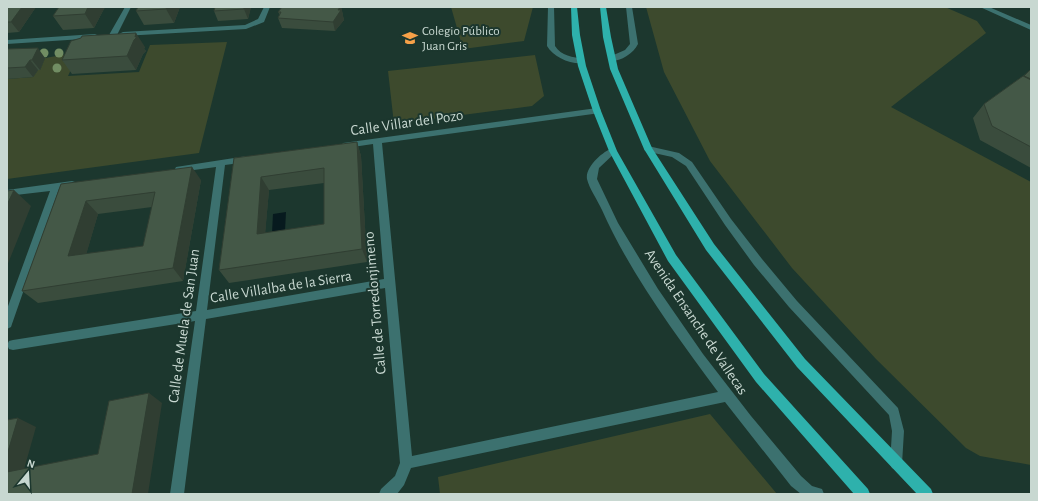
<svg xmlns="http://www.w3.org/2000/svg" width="1038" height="501" font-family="'Alegreya Sans',sans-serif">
<rect width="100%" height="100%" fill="#1c372e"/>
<path fill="#3d4a2d" d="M451,7H533L524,41L463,49Z
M646,7H945L977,21L986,33L891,107L1031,182V465L980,456L966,448L876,359L792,268L710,161L664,72Z
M227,42L199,153L7,179V79L33,77L38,70H40L45,58L91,50L78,55L68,76L139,72L150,45Z
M535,55L544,96L532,106L394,124L388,71Z
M710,414L777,494H440L438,477Z"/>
<path fill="#071a1e" d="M286,212L285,231L272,233L273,214Z"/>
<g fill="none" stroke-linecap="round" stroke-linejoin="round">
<path fill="#3c716f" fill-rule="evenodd" d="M125,7H131L116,37H110L109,35Z
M264,7H270L264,22L246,29L123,36L119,34L123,32L245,25L258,19Z
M548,7H554L555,46C561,56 573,57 584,59V63C571,65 553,57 547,46Z
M626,7H632L638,44C633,54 620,62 609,61V57L625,50L630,44Z
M980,7H989L1031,25V30Z
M95,34L99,36L98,38L7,44V40Z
M597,108L600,109L601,111L600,113L382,143L412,456L718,392C676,335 631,275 602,210C598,201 589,188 587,179C585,167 603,151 613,148L617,151L599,168L597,179L618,223L658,289L703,354L751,416L801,476L812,486L822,489L824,494H801L791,486L725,402L411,468L404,485L397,494H379L381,489L395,476L400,463L385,288L206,319L184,494H170L195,321L13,350L9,349L7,345L9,341L13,340L196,311L216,167L179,172L175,169L176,167L247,156L251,159L247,162L225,165L207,310L384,279L373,144L346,148L342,145L343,143Z
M648,146L679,153L692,162L731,219L762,259L797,301L898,408L904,431L902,464L900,468L896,470L892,468L890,464L892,431L889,415L789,307L754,265L725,225L686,166L672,157L645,151L644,149Z
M72,181L75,182L77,184L75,186L59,189L12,324L11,327L7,329V309L50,191L7,196V190Z"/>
<path fill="#2eb1ac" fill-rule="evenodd" d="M571,7H577L580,35L586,66L601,111L617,151L676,255L764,374L868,489L870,494H854L756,382L668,261L609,151L593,111L578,66L572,35Z
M600,7H606L611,37L618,69L652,148L714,244L805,359L931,489L933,494H917L797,367L706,250L644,149L610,69L603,37Z"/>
</g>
<g fill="#718d63">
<circle cx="44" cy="53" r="4.5"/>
<circle cx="59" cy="53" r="4.5"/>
<circle cx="57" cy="68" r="4.5"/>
</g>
<path fill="#3a4c3d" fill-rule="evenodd" d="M7,7H36L19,32L7,33Z
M105,7L94,28L63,30L53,16Z
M138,7H180L174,23L144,25L136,11Z
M251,7L248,19L218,21L214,11Z
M282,7H341L343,15V16L344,20L335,31L282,28L278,18L280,15L278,12Z
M145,47L144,49L146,51L143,54L136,70L72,74L62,60Z
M7,49L45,58L40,70H38L33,77L7,79Z
M1031,69V168L980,140L973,118L984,104L1023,76Z
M357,142L361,156L367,262L229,283L219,270L234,158ZM324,183V224L265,233L269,190Z
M201,180L183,281L38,303L22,291L61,184ZM152,207L143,246L86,254L98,214Z"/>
<path fill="#303e32" d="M22,7H36L19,32L11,22Z
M88,7H105L94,28L85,14Z
M167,7H180L174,23L166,9Z
M244,7H251L248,19L244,9Z
M340,7H341L343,15V16L344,20L335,31L333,22Z
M136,33L145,47L144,49L146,51L143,54L136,70L127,56Z
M38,48L45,58L40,70L32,60Z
M30,60L38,70L33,77L25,67Z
M357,142L361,156L367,262L362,249Z
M192,167L201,180L183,281L173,268Z
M261,177L269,190L264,247L257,234Z
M14,190L31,206L7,266V205Z
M86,201L98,214L82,269L68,256Z
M149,393L162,403L148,494H132Z
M18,418L36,427L21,480L7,475V455Z"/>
<path fill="#445847" stroke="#303e32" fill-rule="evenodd" d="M7,7H22L11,22H7Z
M59,7H88L85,14L53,16Z
M138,7H167L166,9L136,11Z
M215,7H244V9L214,11Z
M282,7H340L338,10H341L333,22L278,18L281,12H278Z
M136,33L135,37H137L134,40L127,56L62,60L71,41L81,38L82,36Z
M38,48L32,60H30L25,67L7,68V49Z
M1031,69V79L1024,76Z
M1023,76L1031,80V147L992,126L984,104Z
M357,142L362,249L219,270L234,158ZM324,168V224L257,234L261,177Z
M192,167L173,268L22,291L61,184ZM155,192L143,246L68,256L86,201Z
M14,190L7,205V191Z
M149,393L132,494H7V472L98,454L109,401Z
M18,418L7,455V420Z"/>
<defs>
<symbol id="school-bare" viewBox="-9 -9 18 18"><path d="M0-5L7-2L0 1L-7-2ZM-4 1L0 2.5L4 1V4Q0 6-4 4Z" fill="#f7a148" stroke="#1c372e" stroke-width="2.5" paint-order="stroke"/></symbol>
</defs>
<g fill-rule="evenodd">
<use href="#school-bare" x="399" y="27" width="22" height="22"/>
</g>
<g text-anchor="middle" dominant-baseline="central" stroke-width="4" stroke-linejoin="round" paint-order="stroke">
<g font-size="13" fill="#c8d8d1" stroke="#1c372e" text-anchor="start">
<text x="422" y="31">Colegio Público<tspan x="422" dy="15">Juan Gris</tspan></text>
</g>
<g font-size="15" fill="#c8d8d1" stroke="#1c372e">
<text transform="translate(407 123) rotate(-8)">Calle Villar del Pozo</text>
<text transform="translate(281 287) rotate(-9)">Calle Villalba de la Sierra</text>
<text transform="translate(375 303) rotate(-95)">Calle de Torredonjimeno</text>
<text transform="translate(696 322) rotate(56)">Avenida Ensanche de Vallecas</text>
<text transform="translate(184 326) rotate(-82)">Calle de Muela de San Juan</text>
</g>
</g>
<rect width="1038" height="501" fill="none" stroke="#c8d8d1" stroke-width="16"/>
<g transform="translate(28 473) rotate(18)" stroke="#1c372e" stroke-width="3" paint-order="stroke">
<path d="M0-3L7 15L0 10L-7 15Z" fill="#c8d8d1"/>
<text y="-6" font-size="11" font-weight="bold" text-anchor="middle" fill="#c8d8d1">N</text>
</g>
</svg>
